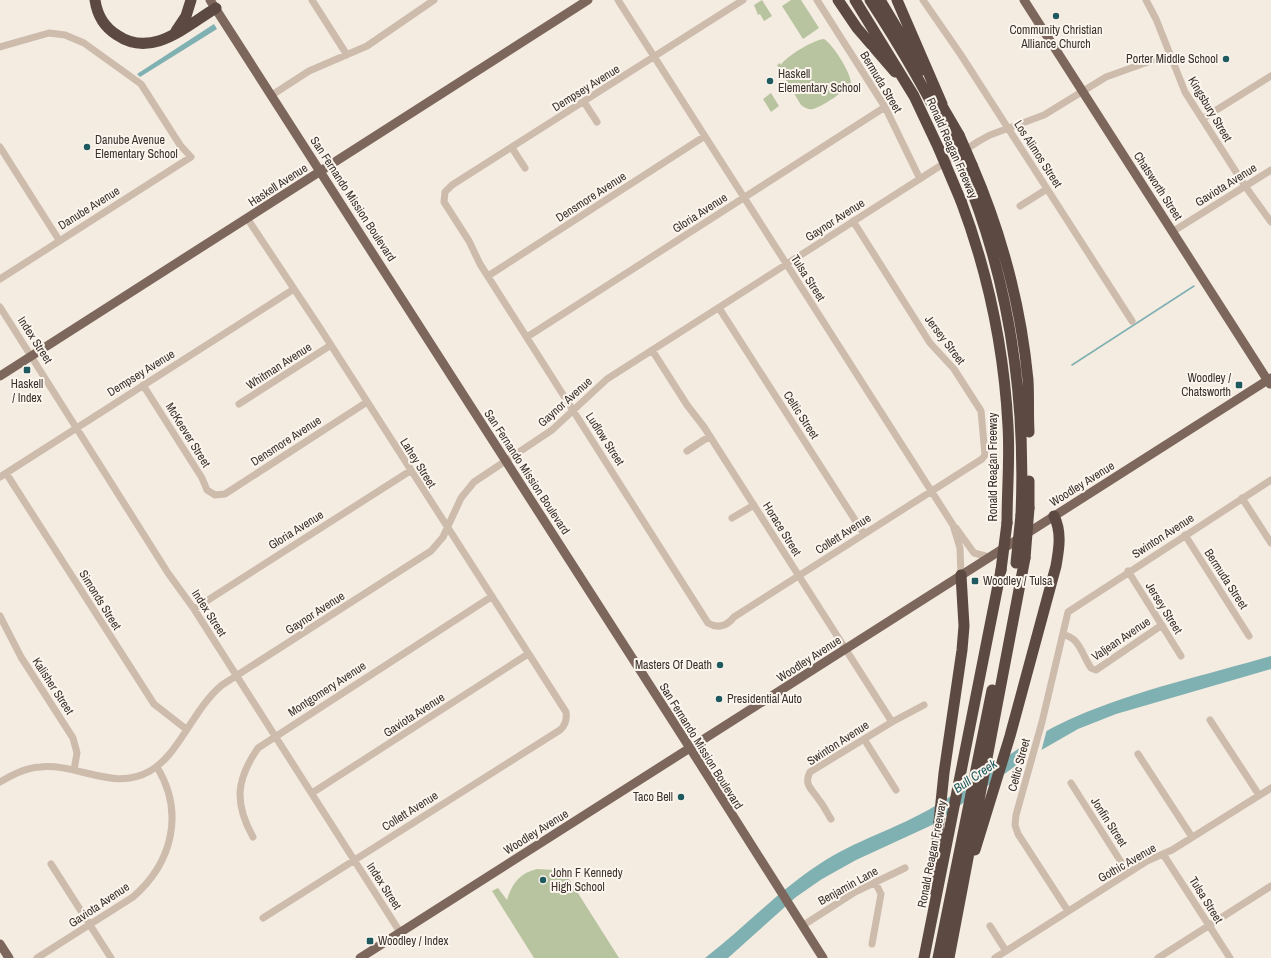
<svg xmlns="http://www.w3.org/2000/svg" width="1271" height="958" font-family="'Archivo Narrow',sans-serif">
<rect width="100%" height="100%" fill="#f4ebe1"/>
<path fill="#b8c4a0" d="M762,0L772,16L764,21L760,14L758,15L754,5Z
M791,0H801L819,28L803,39L782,6Z
M824,39C832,43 851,73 851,83C847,90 822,107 813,109C809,110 805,108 801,105L777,65L780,63L781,65C785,57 815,39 824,39Z
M771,93L779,106L771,112L763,99Z
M537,869L554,870L569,879L619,958H534L492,891L498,888L507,900C512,883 520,873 537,869Z"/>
<path fill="#7fb0b2" d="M214,24L217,29L140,77L137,74Z
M1271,656V669L1116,714L1078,729L1024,760L932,825L856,860L822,879L796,897L728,958H705C744,928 777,892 818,865C855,840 897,829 935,806C982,778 1023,739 1075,717C1137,690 1206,675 1271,656Z"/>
<path fill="#f4ebe1" d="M1047,729L1041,752L1025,761L1032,737Z"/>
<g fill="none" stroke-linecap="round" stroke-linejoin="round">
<path stroke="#7fb0b2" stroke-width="1.5" d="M1072,365L1194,286"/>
<path stroke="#cdbbac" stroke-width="7" d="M312,0L347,55
M618,0L953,525L960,548L961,575
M743,0L452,185L445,192L444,202L469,241L480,264L708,623C718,629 727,626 734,617L982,459L985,455L981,411L954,369L930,343L853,221
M817,0L885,107L920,179
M923,0L961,55L1132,321
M1146,0L1156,19L1185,92L1245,186L1271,222
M0,47L49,33L65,35L84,43L141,84L180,145L191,157L0,279
M272,95L309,71L367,46L434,0
M584,102L597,122
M1202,119L1271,76
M0,147L59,240
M512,148L525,168
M1020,206L1047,189
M247,218L320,328L566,712C567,719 566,725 560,730L263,918
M1172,232L1271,170
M488,276L705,136
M0,307L168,573L194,609L400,932
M719,308L864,534
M527,337L885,107
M652,350L687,405L704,427L892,722
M143,385L202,478L207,490L215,495L225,494L367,402
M239,404L331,345
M687,451L710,436
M6,473L154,704L186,729
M0,477L294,289
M1242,498L1271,543
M732,518L754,505
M956,528L974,553L989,557
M1185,535L1249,636
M1128,571L1181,656
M194,609L410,471
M0,616L21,657L73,738L77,753L74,770
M1063,635C1079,636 1083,657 1091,668L1096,670L1162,625
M1210,720L1259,795
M864,739L896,790
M1138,754L1192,837
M0,782C12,775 25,768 40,767C78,763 114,792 150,771C179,755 193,709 222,685L431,551L443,537L461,498L474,482L552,430L607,379L979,141L990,135L1044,115L1106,77L1170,54
M1071,783L1128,873
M312,793L528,654
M831,819C827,813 824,806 819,800C813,790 803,785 810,772L892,722L924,705
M253,837C234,803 236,780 258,748L491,597
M1163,854L1230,958
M51,864L111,958
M1068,911L1018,834L1015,825L1016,815L1042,722L1068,612L1271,480
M802,926L855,892L905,868
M990,926L1006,951
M872,944L881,894L875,882
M37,958L133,897C172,863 185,813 157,767
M995,958L1147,861L1172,850L1271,788
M1158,958L1271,886"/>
<path stroke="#7d675c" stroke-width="9" d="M210,0L690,748L823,958
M1024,0L1270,384
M0,376L588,0
M0,944L9,958
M360,958L1271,378"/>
<path stroke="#5c4a42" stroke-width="11" d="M95,0C97,14 104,27 117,35C152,59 186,26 216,8
M838,0L857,28L895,72
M855,0L914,96L939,149
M870,0C900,46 927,92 951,141
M880,0L922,70
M897,0L942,104
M176,31L186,16L191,0
M938,99L959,135
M972,165C1001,232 1021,307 1028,380C1029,397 1028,414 1029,432
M963,169C1009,279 1026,396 1021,515
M961,201C988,273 1004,349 1008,426C1010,458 1007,491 1007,523
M1029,481V508
M975,850L1010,736L1056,566C1059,549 1062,532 1054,516
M932,889L944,773L962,650L964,626L961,575
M924,958L1001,570
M938,958L992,690
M949,958L1025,558"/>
<path stroke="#5c4a42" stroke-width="11" d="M959,135L972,165
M951,141L963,169
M939,149L961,201
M1025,558L1029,508
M1016,563L1021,515
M1001,570L1007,523"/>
</g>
<g fill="#1f5a5e" stroke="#fbf5ee" stroke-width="1.5">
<circle cx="1056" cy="16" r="4"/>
<circle cx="1226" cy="59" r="4"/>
<circle cx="770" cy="81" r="4"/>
<circle cx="87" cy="147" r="4"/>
<rect x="23" y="366" width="8" height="8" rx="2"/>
<rect x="1235" y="381" width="8" height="8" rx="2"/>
<rect x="971" y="577" width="8" height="8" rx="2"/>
<circle cx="720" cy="665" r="4"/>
<circle cx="719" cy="699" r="4"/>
<circle cx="681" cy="797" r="4"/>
<circle cx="543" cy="880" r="4"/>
<rect x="366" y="937" width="8" height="8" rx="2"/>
</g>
<g text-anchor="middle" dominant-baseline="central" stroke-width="4" stroke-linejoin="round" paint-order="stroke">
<g font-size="12" fill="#3b302b" stroke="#fbf5ee" text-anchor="start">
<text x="1056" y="30" text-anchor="middle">Community Christian<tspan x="1056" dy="14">Alliance Church</tspan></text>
<text x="1218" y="59" text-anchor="end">Porter Middle School</text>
<text x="778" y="74">Haskell<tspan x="778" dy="14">Elementary School</tspan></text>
<text x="95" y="140">Danube Avenue<tspan x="95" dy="14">Elementary School</tspan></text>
<text x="1231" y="378" text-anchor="end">Woodley /<tspan x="1231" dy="14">Chatsworth</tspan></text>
<text x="27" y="384" text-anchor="middle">Haskell<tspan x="27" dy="14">/ Index</tspan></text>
<text x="983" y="581">Woodley / Tulsa</text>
<text x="712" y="665" text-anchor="end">Masters Of Death</text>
<text x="727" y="699">Presidential Auto</text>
<text x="673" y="797" text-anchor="end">Taco Bell</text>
<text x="551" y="873">John F Kennedy<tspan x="551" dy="14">High School</tspan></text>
<text x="378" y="941">Woodley / Index</text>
</g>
<g font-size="12" fill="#3b302b" stroke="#fbf5ee">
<text transform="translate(881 82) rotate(59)">Bermuda Street</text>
<text transform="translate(586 88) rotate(-32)">Dempsey Avenue</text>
<text transform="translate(1210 109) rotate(59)">Kingsbury Street</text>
<text transform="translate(952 148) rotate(66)">Ronald Reagan Freeway</text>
<text transform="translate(1038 154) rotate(57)">Los Alimos Street</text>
<text transform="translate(278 185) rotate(-33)">Haskell Avenue</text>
<text transform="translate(1226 185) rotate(-32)">Gaviota Avenue</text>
<text transform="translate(1158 186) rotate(57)">Chatsworth Street</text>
<text transform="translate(591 197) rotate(-33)">Densmore Avenue</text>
<text transform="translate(353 199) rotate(57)">San Fernando Mission Boulevard</text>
<text transform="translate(89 208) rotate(-32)">Danube Avenue</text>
<text transform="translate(700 213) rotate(-33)">Gloria Avenue</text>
<text transform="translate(835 220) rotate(-33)">Gaynor Avenue</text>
<text transform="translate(808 278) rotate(57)">Tulsa Street</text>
<text transform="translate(35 340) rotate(57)">Index Street</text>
<text transform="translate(945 340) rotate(53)">Jersey Street</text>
<text transform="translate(279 366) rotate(-33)">Whitman Avenue</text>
<text transform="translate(141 373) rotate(-32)">Dempsey Avenue</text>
<text transform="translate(565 402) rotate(-42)">Gaynor Avenue</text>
<text transform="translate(801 415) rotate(57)">Celtic Street</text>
<text transform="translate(188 435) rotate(58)">McKeever Street</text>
<text transform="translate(605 439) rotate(57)">Ludlow Street</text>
<text transform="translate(286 441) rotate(-33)">Densmore Avenue</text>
<text transform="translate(418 463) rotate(58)">Lahey Street</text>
<text transform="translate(993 467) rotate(-90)">Ronald Reagan Freeway</text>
<text transform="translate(527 472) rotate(57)">San Fernando Mission Boulevard</text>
<text transform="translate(1082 484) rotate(-32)">Woodley Avenue</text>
<text transform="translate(782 529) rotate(58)">Horace Street</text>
<text transform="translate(296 530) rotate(-32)">Gloria Avenue</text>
<text transform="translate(843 534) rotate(-33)">Collett Avenue</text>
<text transform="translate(1163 536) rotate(-33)">Swinton Avenue</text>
<text transform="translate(1226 579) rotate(57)">Bermuda Street</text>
<text transform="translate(100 600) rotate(58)">Simonds Street</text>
<text transform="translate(1164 608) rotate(58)">Jersey Street</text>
<text transform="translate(209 613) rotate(57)">Index Street</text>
<text transform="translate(315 613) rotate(-33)">Gaynor Avenue</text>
<text transform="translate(1121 639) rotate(-34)">Valjean Avenue</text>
<text transform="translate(809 659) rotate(-33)">Woodley Avenue</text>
<text transform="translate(53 686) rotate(57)">Kalisher Street</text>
<text transform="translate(327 689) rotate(-33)">Montgomery Avenue</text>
<text transform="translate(414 715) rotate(-33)">Gaviota Avenue</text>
<text transform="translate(838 743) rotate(-33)">Swinton Avenue</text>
<text transform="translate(701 746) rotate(58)">San Fernando Mission Boulevard</text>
<text transform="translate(1019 765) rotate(-75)">Celtic Street</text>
<text transform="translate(410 811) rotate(-32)">Collett Avenue</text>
<text transform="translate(1109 822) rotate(57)">Jonfin Street</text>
<text transform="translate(536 832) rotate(-32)">Woodley Avenue</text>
<text transform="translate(932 854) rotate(-79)">Ronald Reagan Freeway</text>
<text transform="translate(1127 863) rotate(-30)">Gothic Avenue</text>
<text transform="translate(384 886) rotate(57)">Index Street</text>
<text transform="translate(848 886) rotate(-29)">Benjamin Lane</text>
<text transform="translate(1206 900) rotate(58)">Tulsa Street</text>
<text transform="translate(99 905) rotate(-34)">Gaviota Avenue</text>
</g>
<g font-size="13" font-style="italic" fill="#1f5a5e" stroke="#fbf5ee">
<text transform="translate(975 776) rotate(-34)">Bull Creek</text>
</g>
</g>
</svg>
